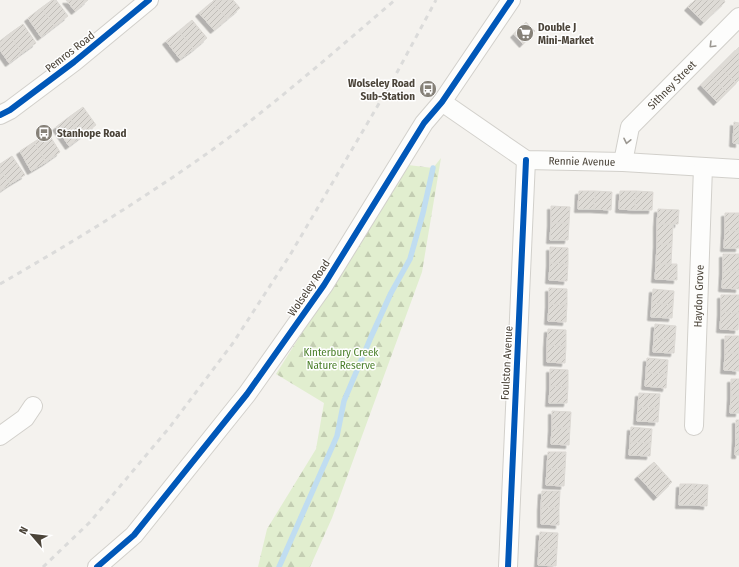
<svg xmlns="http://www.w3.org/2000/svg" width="739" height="567" font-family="'Fira Sans Condensed',sans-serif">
<defs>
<pattern id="forest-firs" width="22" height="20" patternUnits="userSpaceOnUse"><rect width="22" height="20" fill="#e1eecf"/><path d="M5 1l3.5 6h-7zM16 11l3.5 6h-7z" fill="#c3cdb2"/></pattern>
<pattern id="building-hatch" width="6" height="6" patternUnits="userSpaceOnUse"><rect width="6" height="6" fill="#dedbd6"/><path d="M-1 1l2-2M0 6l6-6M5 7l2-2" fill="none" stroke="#c0bdb8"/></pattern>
<filter id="shadow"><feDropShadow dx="-3.5" dy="3.5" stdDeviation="0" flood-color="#0004"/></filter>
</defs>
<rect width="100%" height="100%" fill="#f4f2ee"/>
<path fill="url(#forest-firs)" d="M441,158L422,272L332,518L310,567H258L267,529L316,449L324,403L276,374L408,165L433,168Z"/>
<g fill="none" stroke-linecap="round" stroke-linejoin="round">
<path stroke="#c0ddf1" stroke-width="5.5" d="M279,567L337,436L344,401L371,337L391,293L410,259L423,213L433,168"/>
</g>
<path fill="url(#building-hatch)" stroke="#dcd9d4" filter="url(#shadow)" d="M52,0H56L68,16L55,26L41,8Z
M66,0H88L75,11Z
M214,0H233L240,8L227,19L212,2Z
M695,0H702L714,12L704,22L688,7Z
M702,0H724L725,2L714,12Z
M212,2L227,19L214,30L199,13Z
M41,8L55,26L41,37L28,18Z
M192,20L207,38L194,49L179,31Z
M526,22L535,31L523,44L514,34Z
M23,24L36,43L22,53L9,34Z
M179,31L194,49L180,59L166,41Z
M9,34L22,53L9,63L0,50V41Z
M739,47V65L730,56Z
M730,56L739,65V80L736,83L720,66Z
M720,66L736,83L727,92L710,76Z
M710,76L727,92L717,102L701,85Z
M83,107L96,125L82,136L69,117Z
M69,117L82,136L69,146L56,127Z
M734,122L739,123V144L733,143Z
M48,133L60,152L46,162L34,142Z
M34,142L46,162L31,171L20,151Z
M12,156L25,175L10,184L0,169V164Z
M0,169L10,184L0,191Z
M579,191H595L594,209H578Z
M595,191L612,192L611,210L594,209Z
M620,191H636L635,210L619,209Z
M636,191L653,192L652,210H635Z
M551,206L570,207L569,223H551Z
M658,209L679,210L678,224H657Z
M725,213H739V231L725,230Z
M551,223H569L568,240H550Z
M657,224H673L672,244H657Z
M725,230L739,231V248H724Z
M657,244H672L671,264H656Z
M550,247L568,248V264L550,263Z
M723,254H739V271H723Z
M550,263L568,264L567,281L549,280Z
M656,264H677V280L655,279Z
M723,271H739V289L722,288Z
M549,288L567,289V305L549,304Z
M653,289L674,291L673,305L652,303Z
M721,295H739V313L721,312Z
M652,303L673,305L672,318L651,317Z
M549,304L567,305L566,322L548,321Z
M721,312L739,313L738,330L720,329Z
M655,324L676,326L675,340L654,338Z
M548,329L566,330V346L547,345Z
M725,336H739V353H725Z
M654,338L675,340L674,353L653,352Z
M547,345L566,346L565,363L547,362Z
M725,353H739V371L724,370Z
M647,358L668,360L667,374L646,373Z
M550,369L568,370V387L550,386Z
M646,373L667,374L666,388L645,386Z
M731,379H739V396H731Z
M550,386L568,387L567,403H549Z
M639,393L660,394L659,408L638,407Z
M731,396H739V413H730Z
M638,407L659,408L658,422L637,421Z
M552,411L571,412L570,428H552Z
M736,420H739V438H736Z
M631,427L652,429L651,443L630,442Z
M552,428H570L569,445L551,444Z
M736,438H739V455H735Z
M630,442L651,443L650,456L629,455Z
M548,452H566L565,469L547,468Z
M654,462L663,472L648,487L638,476Z
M547,468L565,469L564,486L546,485Z
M663,472L672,482L657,497L648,487Z
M680,484H694L693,505H679Z
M694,484L708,485L707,506L693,505Z
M542,491H560L559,508L541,507Z
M541,507L559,508V525L541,524Z
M540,532L558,533L557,549L539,548Z
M539,548L557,549L556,566L538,565Z"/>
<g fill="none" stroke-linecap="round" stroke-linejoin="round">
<defs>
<g id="street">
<path id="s1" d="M442,102L526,160L623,162L739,169"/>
<path d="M0,115L10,110L74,62L149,0"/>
<path id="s2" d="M623,162L630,127L739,17"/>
<path id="s3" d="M694,426L703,167"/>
<path d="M0,436L25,418L33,406"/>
<path d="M97,567L134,535L247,394L324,285L424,123L442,102L511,0"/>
<path d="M508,567L526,160"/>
</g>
</defs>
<use href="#street" stroke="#d2d0cb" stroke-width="20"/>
<use href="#street" stroke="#fdfdfc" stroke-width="18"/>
<path stroke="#dbdbda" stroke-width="3" stroke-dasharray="5 5" stroke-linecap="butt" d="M0,284C78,239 155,192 227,139C285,95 340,47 395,0
M43,567L90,522L169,428L233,343L290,255L394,78L436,0"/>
<defs>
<path id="cycleway" d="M0,115L10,110L74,62L149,0
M97,567L134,535L247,394L324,285L424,123L442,102L511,0
M508,567L526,160"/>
</defs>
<use href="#cycleway" stroke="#fff" stroke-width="8"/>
<use href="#cycleway" stroke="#0057b8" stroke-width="6"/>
</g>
<defs><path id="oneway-chevron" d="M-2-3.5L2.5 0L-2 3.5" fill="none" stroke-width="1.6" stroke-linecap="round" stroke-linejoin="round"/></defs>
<g stroke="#9b9791">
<use href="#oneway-chevron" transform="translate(712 45) rotate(135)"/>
<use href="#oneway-chevron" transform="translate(627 141) rotate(102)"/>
</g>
<defs>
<symbol id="supermarket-disc" viewBox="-11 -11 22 22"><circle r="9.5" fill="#868178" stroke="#fff"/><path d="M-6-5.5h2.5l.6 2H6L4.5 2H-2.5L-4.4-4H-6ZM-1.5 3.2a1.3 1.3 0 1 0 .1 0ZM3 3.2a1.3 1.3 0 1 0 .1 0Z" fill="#fff"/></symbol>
<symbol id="bus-disc" viewBox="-11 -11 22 22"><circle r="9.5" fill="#868178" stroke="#fff"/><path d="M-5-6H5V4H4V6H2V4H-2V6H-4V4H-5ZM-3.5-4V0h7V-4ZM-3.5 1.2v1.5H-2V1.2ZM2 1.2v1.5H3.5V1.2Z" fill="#fff"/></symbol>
</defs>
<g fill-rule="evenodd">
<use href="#supermarket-disc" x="515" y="23" width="20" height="20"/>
<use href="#bus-disc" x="418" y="79" width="20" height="20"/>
<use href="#bus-disc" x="34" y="123" width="20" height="20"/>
</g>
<g text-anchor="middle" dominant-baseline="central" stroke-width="3" stroke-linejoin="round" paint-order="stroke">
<g font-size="11" font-weight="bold" fill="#4b4439" stroke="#fff" text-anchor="start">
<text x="538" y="27">Double J<tspan x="538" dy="13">Mini-Market</tspan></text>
<text x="415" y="83" text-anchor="end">Wolseley Road<tspan x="415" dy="13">Sub-Station</tspan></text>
<text x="57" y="133">Stanhope Road</text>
</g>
<g font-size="11" fill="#4b4439" stroke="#fff">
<text transform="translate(70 52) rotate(-38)">Pemros Road</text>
<text stroke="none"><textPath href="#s2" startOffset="95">Sithney Street</textPath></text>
<text stroke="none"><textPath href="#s1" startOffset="158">Rennie Avenue</textPath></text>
<text transform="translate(309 288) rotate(-56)">Wolseley Road</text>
<text stroke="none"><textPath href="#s3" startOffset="130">Haydon Grove</textPath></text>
<text transform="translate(507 363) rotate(-87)">Foulston Avenue</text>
</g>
<g font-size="11" fill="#4a7f2a" stroke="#fff">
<text x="341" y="352">Kinterbury Creek<tspan x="341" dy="13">Nature Reserve</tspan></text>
</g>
</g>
<g transform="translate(32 535) rotate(298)" stroke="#ffffff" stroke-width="3" paint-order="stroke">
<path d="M0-3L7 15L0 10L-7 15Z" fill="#4b4439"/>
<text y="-6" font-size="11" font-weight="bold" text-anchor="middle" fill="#4b4439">N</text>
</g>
</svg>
